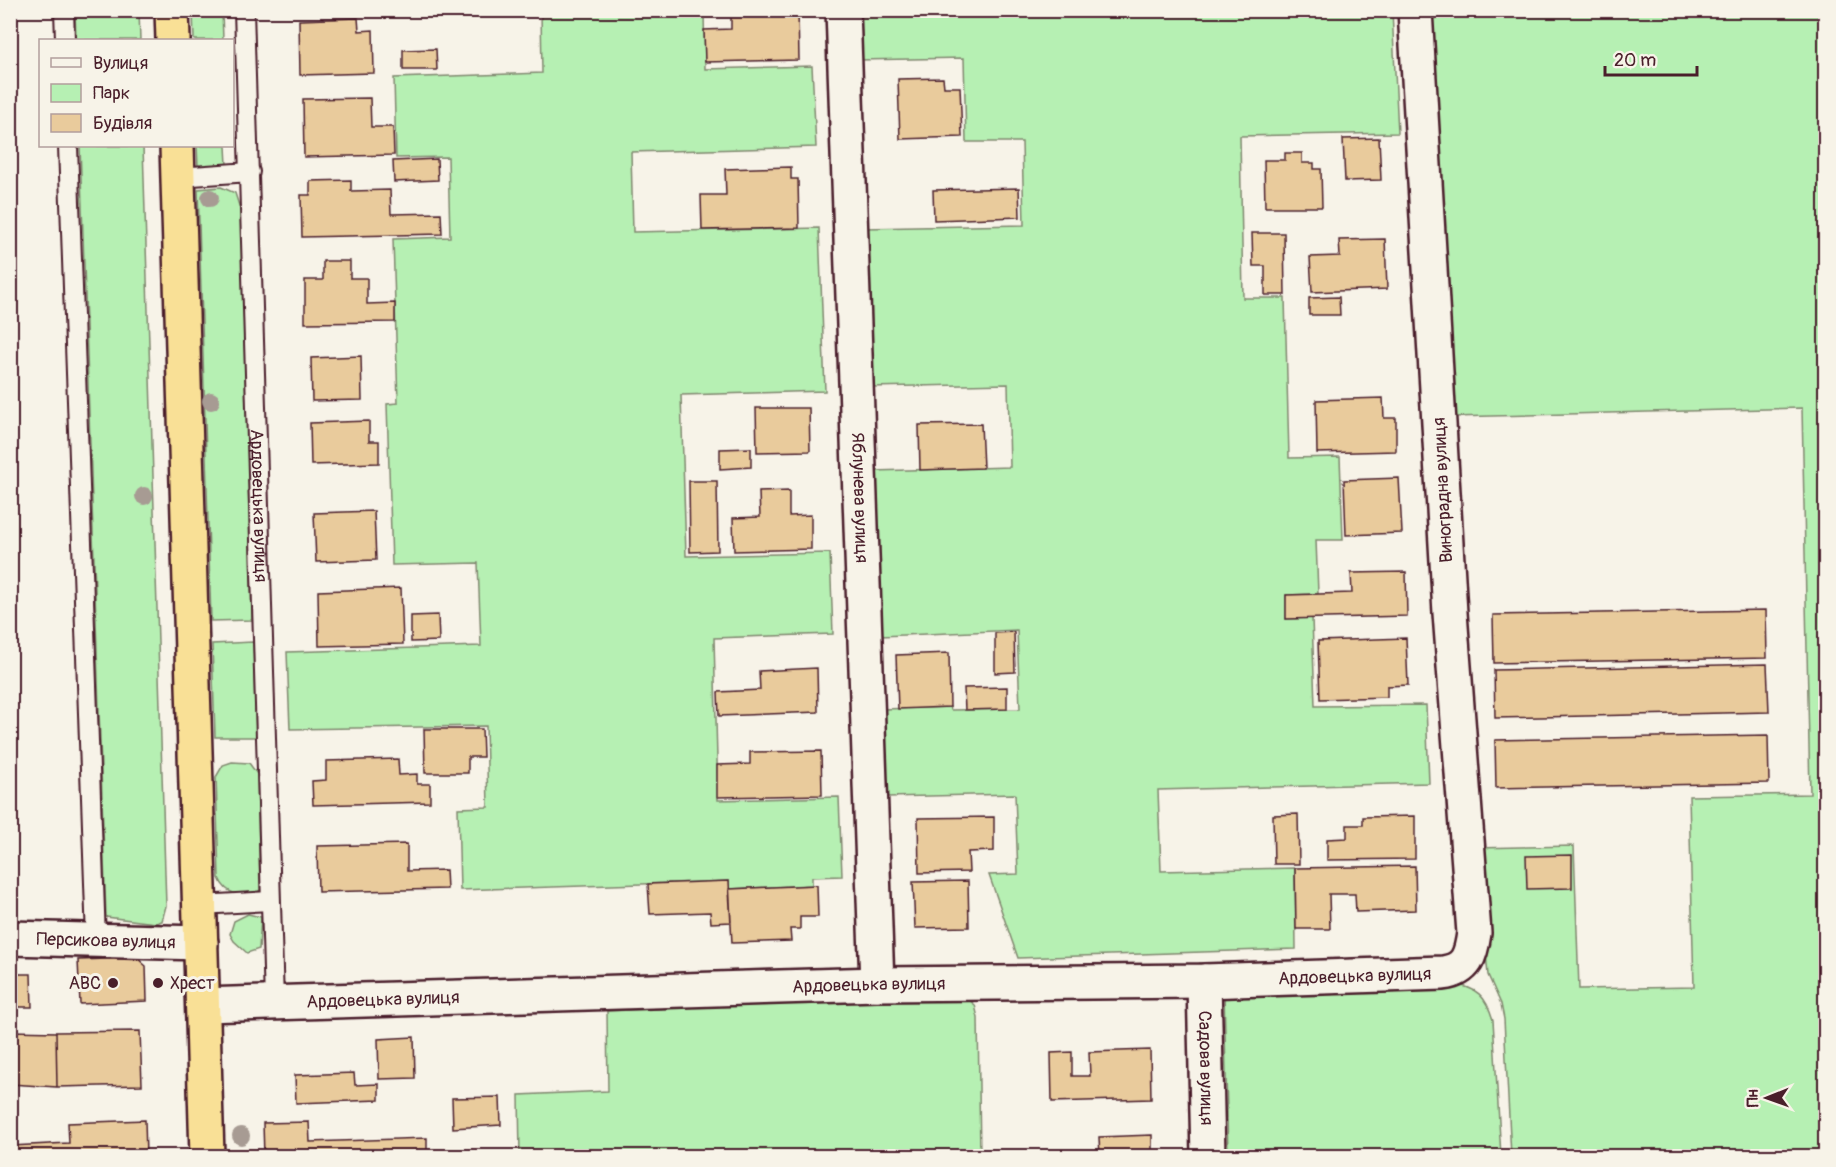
<svg xmlns="http://www.w3.org/2000/svg" width="1836" height="1167" font-family="Pangolin,sans-serif">
<rect width="100%" height="100%" fill="#f7f3e8"/>
<filter id="ink" filterUnits="userSpaceOnUse"><feTurbulence type="fractalNoise" baseFrequency=".0167" numOctaves="2"/><feDisplacementMap in="SourceGraphic" scale="12" xChannelSelector="R" yChannelSelector="G"/><feConvolveMatrix kernelMatrix="1 2 1 2 8 2 1 2 1" color-interpolation-filters="sRGB"/></filter>
<g filter="url(#ink)">
<path fill="#b6f0b3" stroke="#80886f" stroke-width="1.5" d="M541,10L704,11L705,69L812,66L816,147L631,152L633,232L819,228L825,391L681,395L686,556L830,553L833,634L714,638L718,800L839,797L842,876L812,877V885L729,889V881L460,890L458,808L488,807L486,726L290,729L287,652L481,646L478,563L392,565L387,404L398,403L393,239L450,237L448,157L396,158L394,78L542,73Z
M75,11H139L140,40H76Z
M193,11H222L223,40H194Z
M856,11H1392L1398,133L1240,136L1243,298H1285L1289,458L1340,457L1343,540H1316L1318,594L1286,595V619L1312,618L1315,706L1426,705L1429,783L1158,790L1161,871L1295,868L1296,949L1018,958L989,875L1018,874L1015,794L887,797L883,709L950,707L951,710L1020,709L1017,630L881,636L874,471L1010,467L1008,384L870,387L864,228L1024,225L1022,142H966L964,58L858,60Z
M1427,11H1825V1156H1511L1504,1019L1501,1004L1488,975L1476,848L1574,846L1579,989L1694,987L1689,796L1810,794L1802,408L1451,417Z
M80,146H143L166,906L162,921L156,923L106,917Z
M197,146H226L227,165L198,167Z
M221,187L235,193L241,212L252,620L211,621L198,189Z
M253,642L256,737H215L212,644Z
M232,762L249,763L257,774L260,890C246,901 225,894 219,878L216,777L223,765Z
M248,914L261,917L259,949L247,953L234,941L230,934L234,921Z
M1452,984C1477,987 1486,996 1493,1020L1501,1156H1228L1224,992Z
M964,996L975,1005L978,1018L980,1156H520L519,1095L608,1091L607,1011Z"/>
<path fill="#e9cb9c" stroke="#4a1f2b" stroke-width="1.5" d="M798,11L799,60L705,62L704,30L731,29V12Z
M358,18L359,31L373,30L374,73L300,75L299,20Z
M436,49L437,70H403V50Z
M943,78L944,87H960L962,137L900,139L898,79Z
M370,98L371,127H393L394,155L304,157L303,99Z
M1379,138L1381,180L1345,181L1343,139Z
M1285,153H1302V163H1314V169H1321L1322,207H1265L1264,160H1285Z
M437,159L438,180L394,182L393,161Z
M791,167V179H798L799,228L702,230L701,195H726L725,169Z
M351,180V191L390,190L391,214L441,213L442,234L302,237L301,195H310V181Z
M1019,188L1020,217L934,220L933,190Z
M1252,233H1284L1285,295H1265V266H1253Z
M1385,239L1387,289L1312,292L1310,257L1340,256L1339,240Z
M323,261H350V278H367V304L395,303V322L305,323V280H323Z
M1339,297L1340,315H1309V298Z
M361,356L362,400L312,401L311,358Z
M1383,398L1384,418H1396V451L1317,453L1316,400Z
M756,408H809L810,451L757,452Z
M369,421V441H379V463L311,465L310,423Z
M981,424L983,468L920,470L919,425Z
M751,448V467L720,469V449Z
M1399,478L1402,533L1346,535L1344,480Z
M689,481H717L718,551L690,552Z
M789,491V516L811,515V549L734,551L733,518L760,517L759,492Z
M374,511L376,560L316,562L314,513Z
M1406,572L1407,616L1286,619V595L1352,593L1351,573Z
M401,588L403,644L319,646L318,591Z
M1766,610L1767,658L1494,663L1493,615Z
M438,615L439,641L411,642V616Z
M1014,632L1015,672L995,673V633Z
M1406,638L1408,685L1387,686V697L1320,699L1318,641Z
M949,653L950,707L898,709L896,655Z
M1767,664L1769,712L1495,718L1494,670Z
M817,668L818,712L719,716L718,692L760,690L759,671Z
M1007,687V709L965,710L964,688Z
M424,729H482L483,757H468V773H425Z
M1768,735L1769,783L1496,788L1495,740Z
M821,751L822,795L717,797V765L750,764V752Z
M398,759L399,775L417,774V784H430V802L313,805L312,781L326,780V761Z
M1298,814L1299,864H1274L1273,815Z
M1415,816V859L1327,860V839L1347,838V825H1363V817Z
M994,817V851L968,852L969,872L919,873L918,818Z
M407,844V871L446,870L447,889L318,892L317,846Z
M1572,855V888L1527,889L1526,856Z
M1415,866L1416,910L1356,912L1355,894H1329L1330,929H1296L1295,868Z
M729,881L731,922L711,923L710,912L650,914L648,884Z
M968,881L969,927L915,928L913,882Z
M817,885L818,917H800V929H790L791,941L732,943L729,889Z
M137,958L146,966L147,1001L80,1004L78,960Z
M10,974H31L32,1007H10Z
M10,1031L56,1032L57,1087L10,1084Z
M140,1031L142,1085L57,1087L56,1032Z
M414,1037L415,1078L379,1079L378,1039Z
M1150,1050L1151,1099L1052,1102L1051,1053L1072,1052V1076H1090L1089,1052Z
M354,1073L355,1085L379,1084V1100L296,1103L295,1075Z
M500,1097L501,1125L453,1128L452,1098Z
M145,1120L146,1156H11V1146L69,1143L68,1123Z
M309,1122L310,1142L427,1138V1156H264L263,1123Z
M1152,1135V1156H1100L1099,1137Z"/>
<g fill="none" stroke-linecap="round" stroke-linejoin="round">
<defs>
<g id="lane">
<path d="M64,10L65,40"/>
<path id="s1" d="M244,10L274,1002"/>
<path d="M68,146L96,940"/>
<path d="M178,177L250,172"/>
<path d="M200,905L270,901"/>
</g>
<g id="street">
<path id="s2" d="M843,10L877,984"/>
<path id="s3" d="M10,938L201,943"/>
<path id="s4" d="M1204,981L1208,1156"/>
<path id="s5" d="M203,1005L877,984L1204,981L1443,973C1467,970 1471,955 1474,933L1450,613L1415,10"/>
</g>
<path id="highway" d="M172,10L173,40
M177,146L207,1156"/>
</defs>
<use href="#lane" stroke="#4a1f2b" stroke-width="22"/>
<use href="#street" stroke="#4a1f2b" stroke-width="38"/>
<use href="#highway" stroke="#4a1f2b" stroke-width="38"/>
<use href="#lane" stroke="#f7f3e8" stroke-width="18"/>
<use href="#street" stroke="#f7f3e8" stroke-width="33"/>
<use href="#highway" stroke="#f9e096" stroke-width="33"/>
</g>
<g fill="#a79b93">
<circle cx="210" cy="198" r="9"/>
<circle cx="211" cy="401" r="9"/>
<circle cx="144" cy="496" r="9"/>
<circle cx="241" cy="1136" r="9"/>
</g>
</g>
<g fill="#4a1f2b" stroke="#f7f3e8" stroke-width="2">
<circle cx="113" cy="983" r="6"/>
<circle cx="158" cy="983" r="6"/>
</g>
<g text-anchor="middle" dominant-baseline="central" stroke-width="6" stroke-linejoin="round" paint-order="stroke">
<g font-size="18" fill="#4a1f2b" stroke="#f7f3e8">
<text transform="translate(1443 490) rotate(-93)">Виноградна вулиця</text>
<text stroke="none"><textPath href="#s2" startOffset="488">Яблунева вулиця</textPath></text>
<text stroke="none"><textPath href="#s1" startOffset="496">Ардовецька вулиця</textPath></text>
<text stroke="none"><textPath href="#s3" startOffset="96">Персикова вулиця</textPath></text>
<text stroke="none"><textPath href="#s5" startOffset="1152">Ардовецька вулиця</textPath></text>
<text stroke="none"><textPath href="#s5" startOffset="666">Ардовецька вулиця</textPath></text>
<text stroke="none"><textPath href="#s5" startOffset="180">Ардовецька вулиця</textPath></text>
<text stroke="none"><textPath href="#s4" startOffset="87">Садова вулиця</textPath></text>
</g>
<g font-size="18" fill="#4a1f2b" stroke="#f7f3e8" text-anchor="end">
<text x="101" y="983">ABC</text>
<text x="170" y="983" text-anchor="start">Хрест</text>
</g>
</g>
<rect width="1836" height="1167" fill="none" stroke="#f7f3e8" stroke-width="36"/>
<rect x="18" y="18" width="1800" height="1131" fill="none" stroke="#4a1f2b" stroke-width="2" filter="url(#ink)"/>
<rect x="39" y="39" width="195" height="108" fill="#f7f3e8" stroke="#b29e9c" stroke-width="1.5"/>
<rect x="51" y="58" width="30" height="9" fill="#f7f3e8" stroke="#b29e9c" stroke-width="1.5"/>
<text x="93" y="69" font-size="18" fill="#4a1f2b">Вулиця</text>
<rect x="51" y="84" width="30" height="18" fill="#b6f0b3" stroke="#b29e9c" stroke-width="1.5"/>
<text x="93" y="99" font-size="18" fill="#4a1f2b">Парк</text>
<rect x="51" y="114" width="30" height="18" fill="#e9cb9c" stroke="#b29e9c" stroke-width="1.5"/>
<text x="93" y="129" font-size="18" fill="#4a1f2b">Будівля</text>
<g transform="translate(1767 1098) rotate(269)" stroke="#f7f3e8" stroke-width="4.5" paint-order="stroke">
<path d="M0-4.5L10 22L0 15L-10 22Z" fill="#4a1f2b"/>
<text y="-9" font-size="16" font-weight="bold" text-anchor="middle" fill="#4a1f2b">Пн</text>
</g>
<path d="M1605 66v9h92v-9" fill="none" stroke="#4a1f2b" stroke-width="3"/>
<text x="1614" y="66" font-size="18" fill="#4a1f2b" stroke="#f7f3e8" stroke-width="4.5" paint-order="stroke">20 m</text>
</svg>
